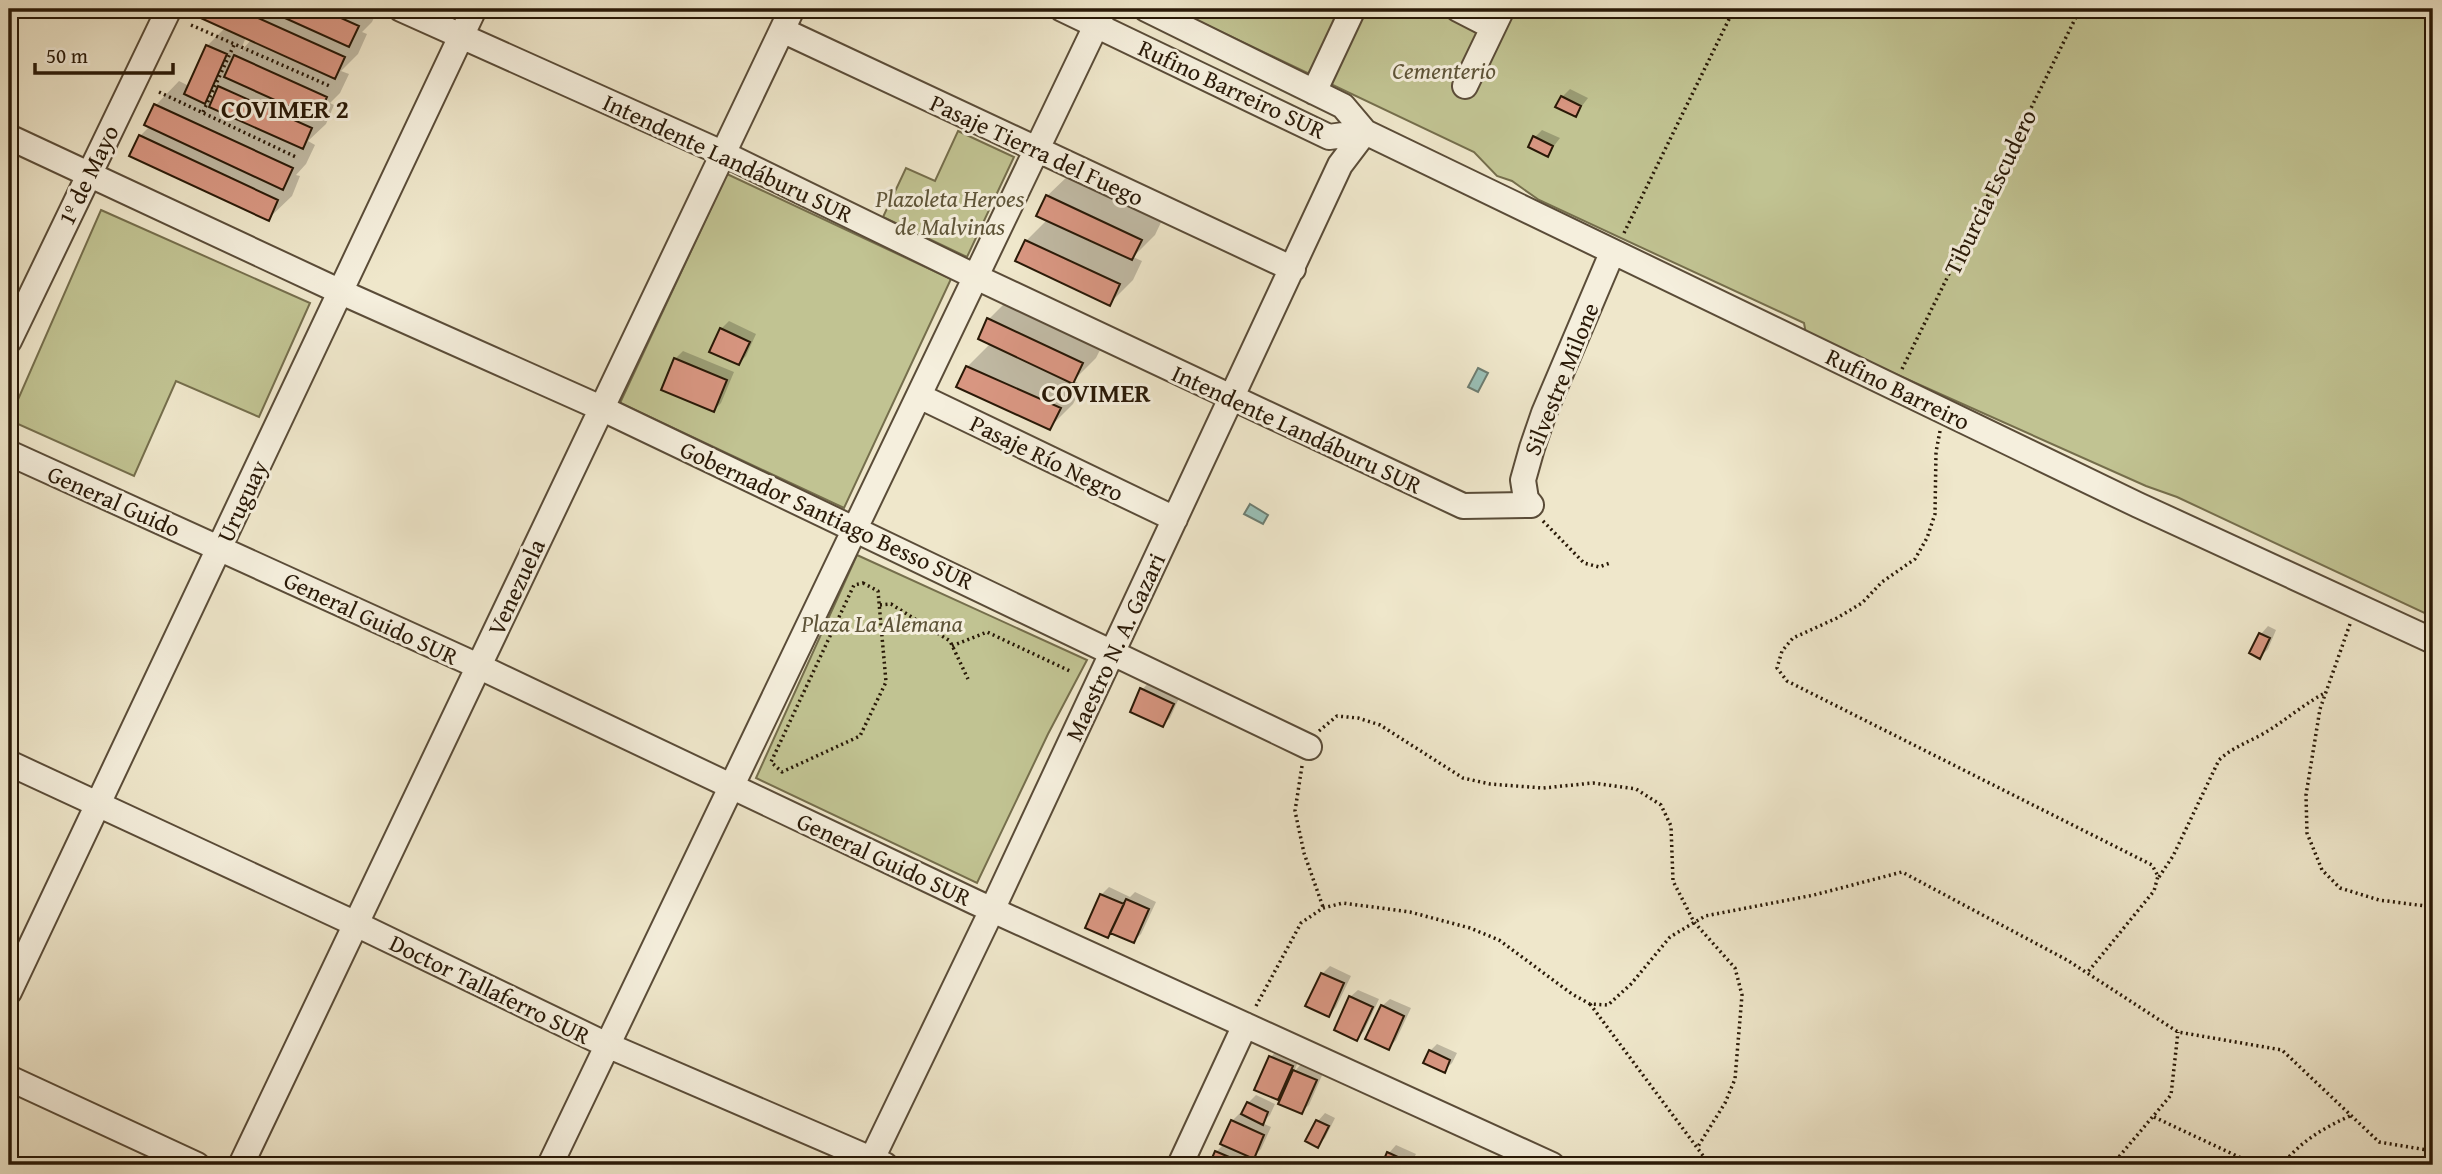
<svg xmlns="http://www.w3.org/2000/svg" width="2442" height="1174" font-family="'Gentium Book Plus',serif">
<rect width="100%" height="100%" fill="#efe7cb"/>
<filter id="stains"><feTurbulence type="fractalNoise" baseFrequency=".00286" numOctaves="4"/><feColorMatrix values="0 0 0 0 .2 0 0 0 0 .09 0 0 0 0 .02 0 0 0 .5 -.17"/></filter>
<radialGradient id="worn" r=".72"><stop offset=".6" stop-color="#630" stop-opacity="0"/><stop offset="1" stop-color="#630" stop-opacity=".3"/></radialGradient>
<path fill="#c1c392" stroke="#756e4c" stroke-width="2" d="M1173,9H2433V617L2177,497L2146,486L1806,334L1804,323L1539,200L1512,181L1497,176L1474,152Z
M958,131L1014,157L967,257L883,217L906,168L935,181Z
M727,174L951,279L844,508L620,403Z
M101,210L310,303L259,417L176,381L134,476L9,420Z
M857,555L1087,660L1048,734L977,883L756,778Z"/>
<path fill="#9ac0b7" stroke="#6d7d71" stroke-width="2" d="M1478,368L1488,373L1478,392L1468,387Z
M1250,504L1268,515L1263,524L1244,514Z"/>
<path fill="#0003" fill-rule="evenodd" d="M199,9H378L372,22L362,32L367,34L358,54L341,71L349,74L340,93L330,103L334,105L326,124L308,141L315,145L306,164L296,175L300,176L292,196L268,219L140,136L150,126L146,125L156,105L179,81L189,86L207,46L226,27L197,14ZM246,37L252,39L240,52ZM220,85L215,98L210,96Z
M1570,89L1588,98L1575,115L1558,106L1562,97Z
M1542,130L1560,138L1547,155L1535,137Z
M1071,173L1164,216L1155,235L1133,257L1142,261L1133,280L1109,304L1026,241L1048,219L1047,196Z
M1012,296L1105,340L1096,358L1073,381L1083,385L1073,404L1050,427L967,367L991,343L989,319Z
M729,321L756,334L746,356L739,363L721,329Z
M683,351L734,372L721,403L714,410L675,359Z
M2268,626L2276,630L2268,649L2260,657L2261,634Z
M1149,682L1180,696L1170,718L1163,725L1142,690Z
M1109,887L1130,897L1135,892L1156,902L1141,934L1134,941L1112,932L1108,936L1101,895Z
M1330,966L1351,976L1336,1007L1329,1015L1322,974Z
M1358,990L1379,999L1364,1031L1357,1039L1350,997Z
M1390,999L1411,1008L1396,1040L1389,1048L1382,1006Z
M1437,1044L1457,1053L1452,1063L1444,1071L1430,1051Z
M1278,1049L1299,1059L1294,1072L1302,1063L1323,1073L1309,1105L1301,1112L1286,1089L1277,1098L1271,1057Z
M1256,1095L1275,1104L1270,1115L1262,1123L1271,1127L1261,1149L1253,1157L1255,1158L1252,1165H1210L1216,1152L1224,1144L1232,1121L1240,1113L1242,1115L1248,1103Z
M1325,1113L1335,1118L1325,1138L1317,1145L1308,1140L1318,1121Z
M1396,1145L1416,1154L1410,1165L1384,1163L1389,1153Z
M1357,1156L1378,1165H1349Z"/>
<path fill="#d89681" stroke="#291907" stroke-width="2" d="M197,9H238L345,57L335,79L194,15Z
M265,9H321L359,26L349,47Z
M206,45L227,54L205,104L184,94Z
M234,55L327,97L317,119L224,77Z
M218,86L312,128L303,149L209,107Z
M1561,96L1581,106L1576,117L1555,107Z
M154,104L293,168L283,190L144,125Z
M139,135L278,200L269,221L129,156Z
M1533,136L1553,146L1548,157L1528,147Z
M1046,195L1142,240L1132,260L1036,216Z
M1025,240L1120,284L1110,306L1015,261Z
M987,318L1083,363L1073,384L978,339Z
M720,328L750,342L739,365L709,352Z
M674,358L727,380L714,412L661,390Z
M966,366L1061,408L1050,430L956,387Z
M2259,633L2270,638L2260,659L2249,653Z
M1140,688L1174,704L1163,727L1130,712Z
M1100,894L1124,904L1108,938L1085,928Z
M1126,899L1149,909L1134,943L1110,933Z
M1321,973L1344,983L1329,1017L1305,1006Z
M1349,996L1373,1007L1357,1041L1334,1030Z
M1381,1005L1404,1016L1389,1050L1365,1039Z
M1429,1050L1450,1060L1445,1073L1423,1063Z
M1269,1056L1293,1066L1278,1100L1254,1090Z
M1293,1070L1317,1080L1302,1114L1278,1104Z
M1247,1102L1268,1112L1263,1125L1241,1114Z
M1231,1120L1264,1135L1254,1159L1220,1144Z
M1316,1120L1329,1126L1318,1148L1305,1141Z
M1215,1151L1248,1165H1209Z
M1387,1152L1409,1162L1408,1165L1382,1164Z"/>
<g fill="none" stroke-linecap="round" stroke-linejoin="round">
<defs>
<path id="minor" d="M401,9L722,153L976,277L1463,506L1531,505
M1062,9L1329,137L1365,132
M1146,9L1343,106L1365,132L2138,505L2433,641
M1458,9L1493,27
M782,30L1293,269
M1465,86L1502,9
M1314,92L1353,9
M9,137L341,292L601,408L1309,747
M9,341L169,9
M919,396L1175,519
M9,453L478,666L975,902L1552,1165
M1531,505L1526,499L1523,480L1532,448L1544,413L1612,253
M9,763L356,924L607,1045L885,1165
M9,992L474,9
M9,1078L197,1165
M241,1165L792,9
M550,1165L1104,9
M869,1165L992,910L1340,165L1365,132
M1180,1165L1245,1025"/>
</defs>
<use href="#minor" stroke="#5a4c38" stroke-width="28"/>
<path stroke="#291907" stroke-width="3.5" stroke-dasharray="2 3.5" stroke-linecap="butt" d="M191,25L332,87
M159,92L298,158
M203,112L234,45
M1624,233L1734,9
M1902,369L2080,9
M1940,431L1936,452L1935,514L1927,538L1915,559L1882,582L1862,603L1837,618L1793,638L1782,651L1777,668L1787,681L2152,865L2158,876L2154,891L2087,973
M1543,521L1584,563L1599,567L1610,563
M863,583L878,591L886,682L860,736L782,772L771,762L854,585Z
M880,605L891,604L950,641L968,679
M2350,624L2320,709L2306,795L2307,833L2322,870L2340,888L2379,900L2433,907
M952,646L987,632L1072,672
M1319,731L1337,716L1358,718L1380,725L1463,778L1490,784L1543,788L1593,783L1636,789L1661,805L1671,826L1673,881L1694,922L1735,968L1742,995L1735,1079L1725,1103L1697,1148
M1302,766L1295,811L1304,853L1323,907
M2159,877L2173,856L2219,760C2232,748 2246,743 2261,735C2284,722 2302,705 2325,693
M1590,1004L1710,1165
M1256,1006L1301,923L1323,908L1343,903L1410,912L1470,928L1499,940L1572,994L1590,1004L1608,1005L1631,984L1670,937L1705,916L1814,895L1902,872L2067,960L2178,1032L2282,1050L2379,1142L2433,1151
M2154,1117L2256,1165
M2112,1165L2171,1095L2178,1032
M2282,1165C2300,1142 2323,1128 2350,1116"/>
<use href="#minor" stroke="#f5efdd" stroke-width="24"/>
</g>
<g text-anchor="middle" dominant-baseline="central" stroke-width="6" stroke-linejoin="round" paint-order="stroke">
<g font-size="24" font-style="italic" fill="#5e5438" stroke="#f5efdd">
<text x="1444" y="70">Cementerio</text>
<text x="950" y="198">Plazoleta Heroes<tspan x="950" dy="28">de Malvinas</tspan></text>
<text x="882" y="623">Plaza La Alemana</text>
</g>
<g font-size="24" fill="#291907" stroke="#f5efdd">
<text transform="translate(1232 89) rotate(25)">Rufino Barreiro SUR</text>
<text transform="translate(1037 150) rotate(25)">Pasaje Tierra del Fuego</text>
<text transform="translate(728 158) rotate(25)">Intendente Landáburu SUR</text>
<text transform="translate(88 175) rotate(-64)">1º de Mayo</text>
<text transform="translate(1990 192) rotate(-64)">Tiburcia Escudero</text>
<text transform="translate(1561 379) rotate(-68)">Silvestre Milone</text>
<text transform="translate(1898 389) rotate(26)">Rufino Barreiro</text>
<text transform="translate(1297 429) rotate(25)">Intendente Landáburu SUR</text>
<text transform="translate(1047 458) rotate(26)">Pasaje Río Negro</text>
<text transform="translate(114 501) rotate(24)">General Guido</text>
<text transform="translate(242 501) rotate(-65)">Uruguay</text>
<text transform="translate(827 515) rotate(25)">Gobernador Santiago Besso SUR</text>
<text transform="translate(516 587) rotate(-65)">Venezuela</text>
<text transform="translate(371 618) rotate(25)">General Guido SUR</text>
<text transform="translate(1115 647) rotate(-65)">Maestro N. A. Gazari</text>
<text transform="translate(884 859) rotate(25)">General Guido SUR</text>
<text transform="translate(490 989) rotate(26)">Doctor Tallaferro SUR</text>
</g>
<g font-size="26" font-weight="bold" fill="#291907" stroke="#f5efdd">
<text x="285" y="108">COVIMER 2</text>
<text x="1096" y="392">COVIMER</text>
</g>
</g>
<rect width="2442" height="1174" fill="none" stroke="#efe7cb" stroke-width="35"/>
<rect x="10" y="10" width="2421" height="1153" fill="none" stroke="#291907" stroke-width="3.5"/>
<rect x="18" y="18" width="2407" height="1139" fill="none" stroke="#291907" stroke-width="2"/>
<path d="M35 63v10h138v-10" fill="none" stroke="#291907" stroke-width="3.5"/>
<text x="46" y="63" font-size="21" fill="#291907" stroke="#f5efdd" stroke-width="5" paint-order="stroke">50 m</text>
<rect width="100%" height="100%" filter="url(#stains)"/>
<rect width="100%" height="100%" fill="url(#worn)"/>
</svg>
